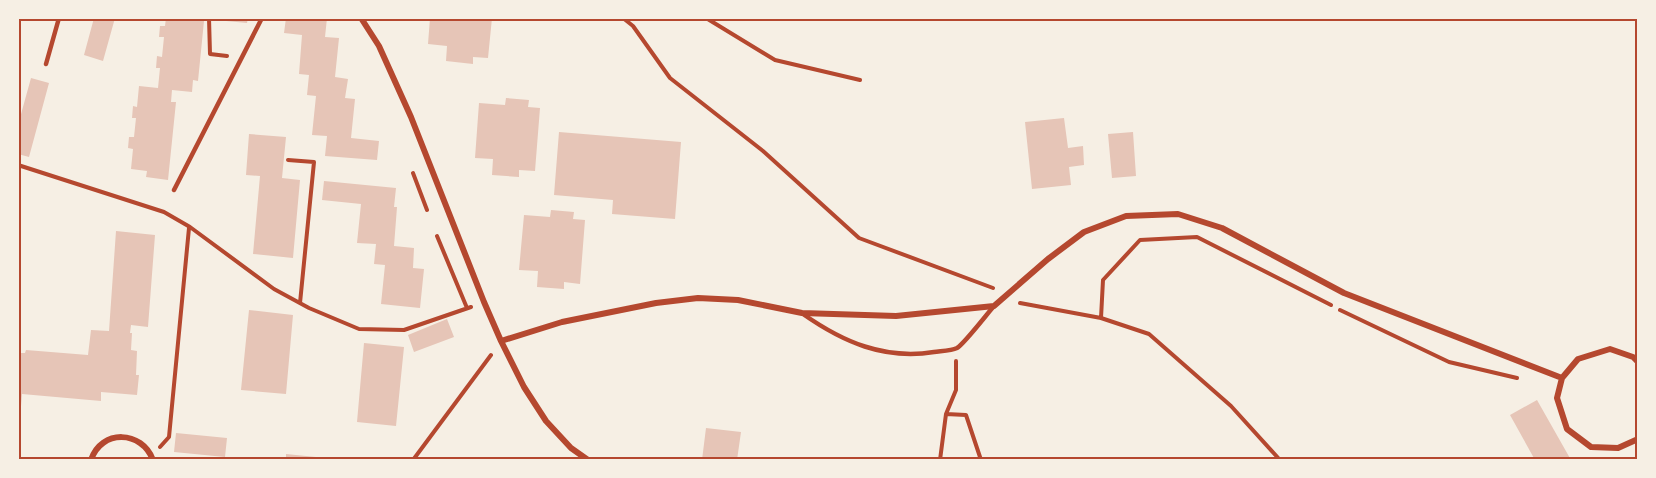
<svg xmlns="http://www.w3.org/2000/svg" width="1656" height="478" font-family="'Sofia Sans Condensed',sans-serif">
<rect width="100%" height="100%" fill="#f6efe4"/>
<path fill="#e6c5b7" d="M94,18H115L103,61L84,55Z
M166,18H199V21H204L198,81L193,80L192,92L172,90L171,102H176L168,180L146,177L147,171L131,169L133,149L128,148L129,137H134L136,118H132L133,106L137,107L139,86L158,88L160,68H156L157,56L162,57L164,37H159L160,26H165Z
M226,18H248L247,23L226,21Z
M286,18H327L325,37L339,38L335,77L348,79L345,98L355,99L351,138L379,141L377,160L325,156L327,136L312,135L316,96L307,95L309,75L299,74L302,35L284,33Z
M430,18H492L488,58L473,57V64L446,61L447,46L428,44Z
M31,78L49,83L29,157L18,154V125Z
M506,98L529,100L528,107L540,108L535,171L519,170V177L492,175L493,159L475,158L479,103L505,105Z
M1064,118L1068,148L1083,146L1084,165L1069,167L1071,185L1032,189L1025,122Z
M559,132L681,142L675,219L612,214L613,200L554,195Z
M1133,132L1136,176L1112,178L1108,134Z
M249,134L286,137L282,178L300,180L293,258L253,254L260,176L246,175Z
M324,181L396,188L394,207H397L394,246L414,248L413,268L424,269L420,308L381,304L385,265L374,264L376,244L357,243L361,204L322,200Z
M551,210L574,212L573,219L585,220L580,284L564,282V289L537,287L538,271L519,270L524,215L550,217Z
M116,231L155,235L148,327L131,325L130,333H132L131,350L137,351L136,375H139L137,395L101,392V401L22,394L20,419H18V353H25L26,350L88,355L91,330L109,331Z
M249,310L293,315L286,394L241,390Z
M447,319L454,337L414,352L408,335Z
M364,343L404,347L396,426L357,422Z
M1537,400L1571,460H1535L1510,415Z
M706,428L741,432L737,460H702Z
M176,433L227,438L225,457L174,452Z
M286,454L326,458L325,460H286Z"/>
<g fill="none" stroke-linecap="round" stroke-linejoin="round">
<path stroke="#b5482f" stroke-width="4" d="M209,18L210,54L227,56
M623,18L633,26L670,78L763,151L859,238L993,288
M706,18L775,60L860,80
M288,160L314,162L300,303
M18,165L164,212L190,227L274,289L309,308L359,329L404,330L471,307
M413,173L427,210
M437,236L467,308
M1020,303L1101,318L1149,334L1231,406L1280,460
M1340,310L1449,362L1517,378
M1101,318L1103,280L1140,240L1197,237L1331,305
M956,361V390L946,414L966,415L981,460
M160,447L169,437L189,228
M413,460L491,355
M940,460L946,414"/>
<path stroke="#b5482f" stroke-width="4.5" d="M46,64L59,18
M174,190L262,18
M803,314C843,342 884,360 934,352C940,351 951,351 957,348C964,344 987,314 994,306"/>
<path stroke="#b5482f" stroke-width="6" d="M361,18L379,46L411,117L484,302L501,341L524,387L546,421L571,448L588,460
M501,341L562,322L656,303L698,298L738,300L802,313L896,316L994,306L1048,259L1084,232L1126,216L1178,214L1222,228L1344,293L1562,378
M1638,362L1633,357L1610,349L1578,359L1562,378L1557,398L1567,429L1591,447L1618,448L1638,439
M91,460C101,429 142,430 153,460"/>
</g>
<rect width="1656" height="478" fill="none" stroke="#f6efe4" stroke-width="39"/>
<rect x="20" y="20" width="1616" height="438" fill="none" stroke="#b5482f" stroke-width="2"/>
</svg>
